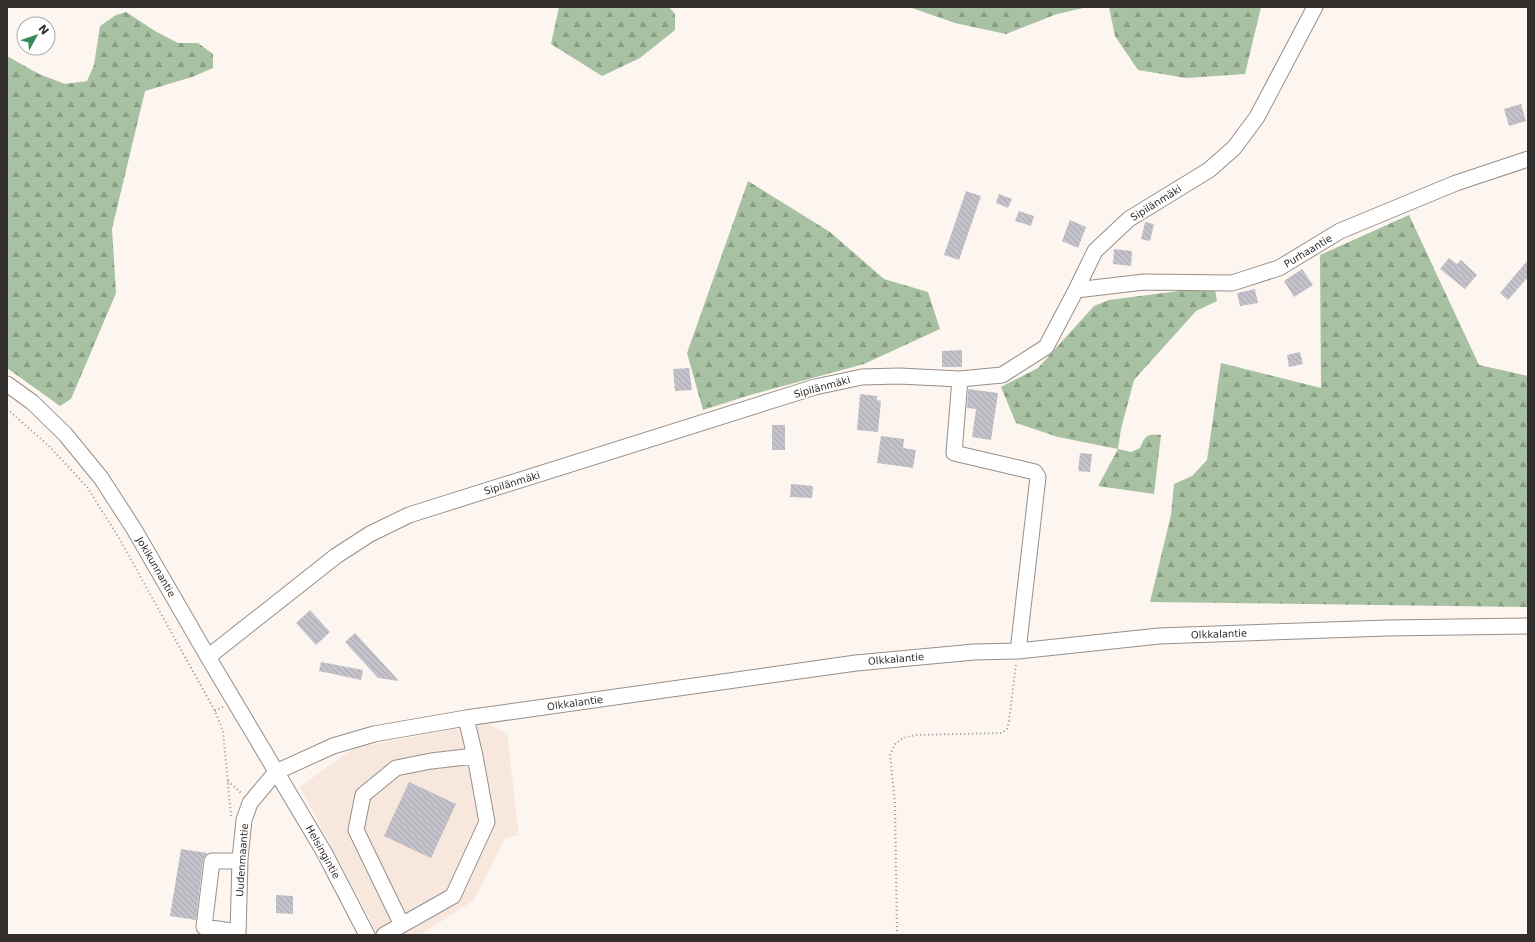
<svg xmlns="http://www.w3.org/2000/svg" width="1535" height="942" font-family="'DejaVu Sans',sans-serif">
<defs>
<pattern id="forest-firs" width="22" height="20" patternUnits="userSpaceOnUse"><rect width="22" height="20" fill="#a7c1a2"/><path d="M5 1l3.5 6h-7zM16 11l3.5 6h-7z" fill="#899d84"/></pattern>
<pattern id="building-back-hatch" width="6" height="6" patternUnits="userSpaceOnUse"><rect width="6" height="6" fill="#c3c2ca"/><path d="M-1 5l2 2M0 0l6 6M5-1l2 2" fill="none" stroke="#a8a7ae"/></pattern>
</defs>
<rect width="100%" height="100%" fill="#fdf5ef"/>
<path fill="#f7e7dd" d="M486,723L507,734L519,835L505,838L474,900L420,935H378L300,787L353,748Z"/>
<path fill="url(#forest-firs)" d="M559,7H669L675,14V30L640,58L602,76L551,44Z
M909,7H1088L1057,14L1006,34L955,23Z
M1109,7H1261L1245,74L1186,78L1138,70L1115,36Z
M126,12L155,31L178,43H198L213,54V68L192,77L145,91L112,229L116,293L71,399L60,406L7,368V56L39,74L65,84L87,81L94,65L100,26L116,15Z
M748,181L830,232L884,279L928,292L940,329L864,364L750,395L703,410L687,353Z
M1409,215L1479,365L1528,376V607L1150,602L1171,515L1174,484L1192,476L1207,460L1221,363L1321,388L1320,255Z
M1215,290L1217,301L1196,311L1134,380L1121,429L1118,449L1131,452L1140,448C1145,436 1147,433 1161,435L1154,494L1098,486L1118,449L1058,437L1016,423L1001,387L1038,368L1094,306L1109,300L1179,291Z"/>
<path fill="url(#building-back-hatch)" d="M1521,104L1526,121L1509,126L1504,109Z
M966,191L981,196L959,260L944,255Z
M999,194L1012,199L1008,208L996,203Z
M1019,211L1034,216L1031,226L1015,221Z
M1070,220L1086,227L1078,248L1062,241Z
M1145,222L1154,224L1150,241L1141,239Z
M1114,249L1132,251L1131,266L1113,264Z
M1449,258L1457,264L1461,260L1477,275L1465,289L1440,269Z
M1528,260V277L1508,300L1500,293Z
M1302,269L1313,285L1294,297L1284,281Z
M1255,289L1258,303L1240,306L1237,293Z
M962,350V367H942V351Z
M1300,352L1303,364L1289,367L1287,355Z
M689,368L692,390L675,391L673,369Z
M968,389L998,393L991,440L972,437L976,409L967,408Z
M860,394L877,396V400L881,401L878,432L857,430Z
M772,425H785V450H772Z
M881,436L904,439L903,448L916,450L913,468L877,463Z
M1080,453L1092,454L1090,472L1078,471Z
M791,484L813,486L812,498L790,497Z
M310,610L330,632L316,645L296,623Z
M355,633L399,681L378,678L345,642Z
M321,662L363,670L361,680L319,671Z
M409,782L456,804L431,858L384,836Z
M181,849L207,853L203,860L196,920L170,916Z
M276,895L293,896V914L276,913Z"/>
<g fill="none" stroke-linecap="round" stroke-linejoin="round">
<defs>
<path id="minor" d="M1076,290L1144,282L1232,283L1279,268L1340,231L1456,183L1528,159
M960,379L954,453L1035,472L1038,477L1018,651
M7,384L32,402L65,434L101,478L134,529L208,657L324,852L367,935
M208,657L336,556L370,534L409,515L815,387L862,377L899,376L960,379L1002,375L1046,347L1076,290L1095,251L1129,219L1209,170L1234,148L1257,117L1315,7
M402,925L356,830L363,795L396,768L431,761L475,756
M238,932L204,927L212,861H240
M238,935L240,859L244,820L250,803L276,772L333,746L374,734L466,718L856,663L974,652L1018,651L1159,636L1387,628L1528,626
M384,935L453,896L487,822L475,756L466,718"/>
</defs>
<use href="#minor" stroke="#978f8a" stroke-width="17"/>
<path stroke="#98928e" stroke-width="2" stroke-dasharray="1 3" stroke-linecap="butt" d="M7,409L50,447L87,487L119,538L215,711L223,731L231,816
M215,711L223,707
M228,781L241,793
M897,935L895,803L890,755L895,744L903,738L915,735L1002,733L1007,729L1009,721L1016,664"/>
<use href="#minor" stroke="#fff" stroke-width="15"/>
</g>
<g text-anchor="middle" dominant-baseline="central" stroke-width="3" stroke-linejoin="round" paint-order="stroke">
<g font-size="10" fill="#312e2c" stroke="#fff">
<text transform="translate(1156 203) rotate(-32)">Sipilänmäki</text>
<text transform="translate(1308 251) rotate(-31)">Purhaantie</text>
<text transform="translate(822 387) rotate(-15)">Sipilänmäki</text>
<text transform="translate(512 483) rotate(-17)">Sipilänmäki</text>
<text transform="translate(156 567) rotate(60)">Jokikunnantie</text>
<text transform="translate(1219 634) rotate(-2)">Olkkalantie</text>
<text transform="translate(896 659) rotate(-5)">Olkkalantie</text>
<text transform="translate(575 703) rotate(-8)">Olkkalantie</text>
<text transform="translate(323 852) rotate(61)">Helsingintie</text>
<text transform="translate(242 860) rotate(-86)">Uudenmaantie</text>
</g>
</g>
<rect width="1535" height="942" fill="none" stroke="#312e2c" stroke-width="16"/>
<g transform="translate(36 36) rotate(50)"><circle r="19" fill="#ffffff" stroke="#adabab"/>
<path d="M0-3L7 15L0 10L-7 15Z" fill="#398a5b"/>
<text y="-6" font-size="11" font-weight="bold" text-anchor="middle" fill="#312e2c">N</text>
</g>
</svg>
